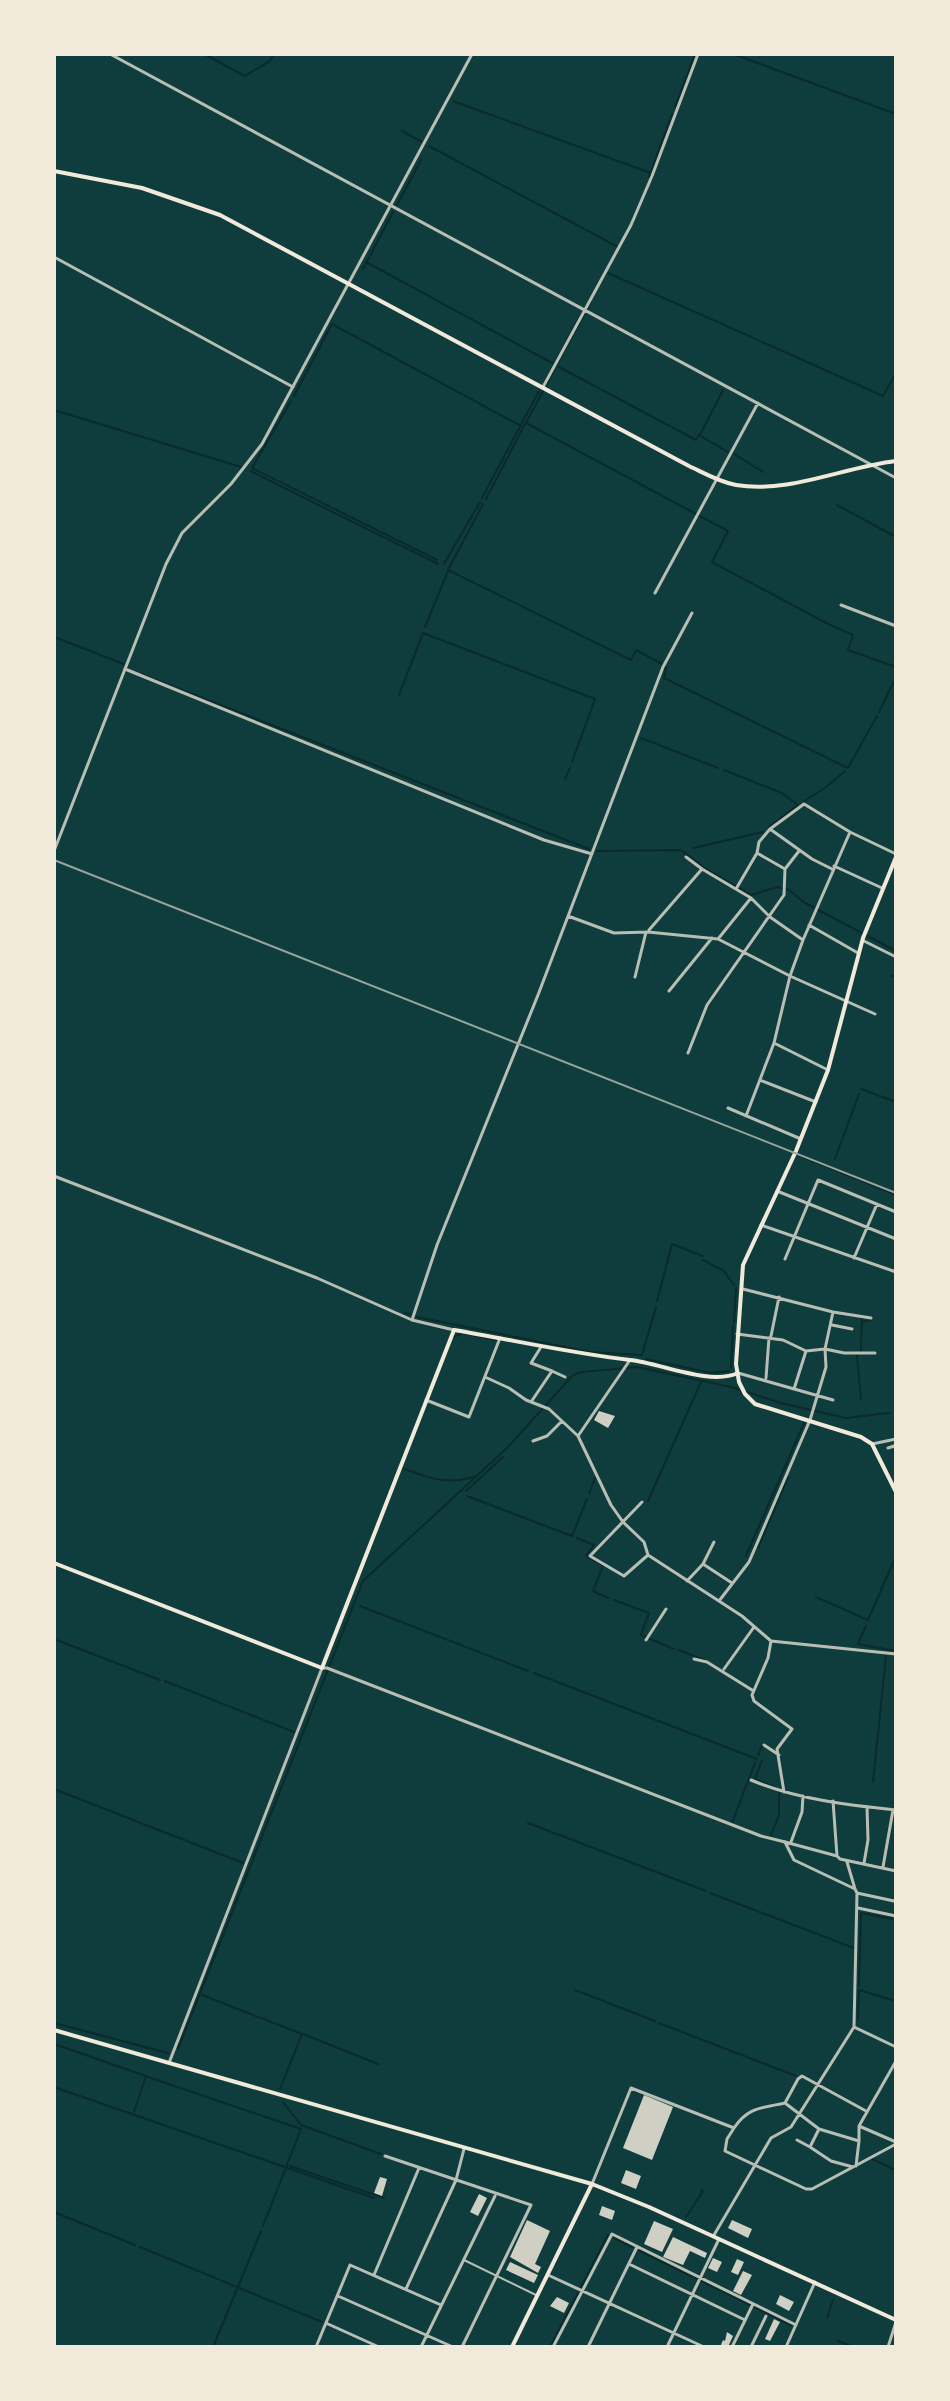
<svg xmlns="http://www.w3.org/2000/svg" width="950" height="2401" font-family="Commissioner,sans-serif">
<rect width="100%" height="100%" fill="#0f3d3e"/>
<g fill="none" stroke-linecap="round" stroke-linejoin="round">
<path stroke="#0a2a2b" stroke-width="2" d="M204,54L245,76L270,61L274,54
M733,54L896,114
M453,101L651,173
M675,107L695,54
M402,131L422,142
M429,146L618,247
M649,177L672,114
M397,205L421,160
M366,262L554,364
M363,269L393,212
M608,273L883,396L896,373
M559,367L696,440L699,435L728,452
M543,385L582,312
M546,385L591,302
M543,391L526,423L728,531L712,562L828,624L853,635L848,650L896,667
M294,396L332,324L521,426
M291,401L252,468L437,560
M54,410L241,467
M700,435L723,390
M734,454L763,472
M250,471L438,564
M482,498L539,391
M486,499L525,424
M483,504L448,570L631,660L636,650L662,664
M837,505L896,537
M444,564L480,502
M425,627L448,571
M54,637L124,664
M666,667L664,678L848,768L877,716
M141,674L589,849
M399,695L423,633L595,699L572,762
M879,712L896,677
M641,738L718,768
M724,770L782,793L798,805L769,827
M565,779L570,768
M804,801L825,788L845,771
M693,848L763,832
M597,851L681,850L705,868L751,895L777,887L789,890L805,903L896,951
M892,976L896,977
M861,1089L896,1102
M798,1155L896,1195
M835,1159L859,1094
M703,1260L724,1271L734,1285
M657,1301L672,1244L703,1256
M405,1313L410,1314
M417,1317L590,1352L642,1355L656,1307
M734,1322L736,1288
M862,1322L871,1320
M454,1337L462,1333L496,1340
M861,1350L862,1317
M857,1355L861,1400
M646,1359L711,1373L729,1371
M731,1368L733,1326
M402,1468C428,1478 446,1485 474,1477
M466,1491L503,1457
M589,1494L595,1478
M467,1496L572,1536L587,1499
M648,1501L701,1382
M577,1538L594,1545L586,1556L603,1566L593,1591L608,1598
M758,1548L788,1477
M746,1556L804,1423
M816,1597L868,1620L896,1556
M614,1600L649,1613L641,1635L646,1637
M360,1606L528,1671
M866,1626L858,1644L896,1651
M54,1639L160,1680
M650,1639L674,1649
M678,1650L705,1660
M534,1673L757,1759
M165,1681L294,1732
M758,1755L762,1746
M762,1760L755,1779L774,1787
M873,1782L886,1656
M54,1789L243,1863
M528,1823L706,1891
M732,1823L755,1763
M771,1835L779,1815V1790
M710,1893L854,1948
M896,1905L894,1912L896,1913
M859,1986L861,1913L892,1919
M575,1990L655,2021
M202,1995L302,2034L280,2089
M858,2020L859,1990L896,2001
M54,2023L168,2053
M659,2023L796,2076
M303,2034L378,2064
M54,2044L146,2076L134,2112
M178,2049L363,1581L508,1447L573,1375L582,1372L637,1367L731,1387L781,1403L846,1418L889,1413
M148,2077L301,2129L263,2226
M54,2087L374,2198
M283,2102L301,2125L381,2154
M872,2159L896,2170
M290,2166L384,2198
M54,2212L135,2245
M686,2217L703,2191L701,2190
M614,2238L632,2247
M140,2247L322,2322
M640,2251L791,2325
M827,2318L833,2300
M838,2341L853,2347
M213,2347L261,2231
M550,2347L608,2235"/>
</g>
<path fill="#cfcfc3" d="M599,1411L615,1416L608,1428L594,1420Z
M644,2095L673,2107L652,2160L623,2148Z
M626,2170L641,2176L636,2189L621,2183Z
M380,2177L387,2179L382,2196L374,2193Z
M479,2194L487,2198L478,2216L470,2212Z
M602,2206L615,2211L612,2220L599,2215Z
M527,2220L550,2231L535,2264L541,2267L538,2273L510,2257Z
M732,2220L752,2229L748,2238L728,2228Z
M654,2221L673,2229L662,2252L644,2244Z
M673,2237L707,2253L705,2258L690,2251L683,2265L663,2257Z
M713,2258L722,2262L717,2272L708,2268Z
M737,2259L744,2262L738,2275L731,2272Z
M510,2262L538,2275L534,2283L506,2270Z
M743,2271L752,2275L741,2295L733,2291Z
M780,2295L794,2302L789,2311L776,2304Z
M557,2297L569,2303L564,2313L550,2306Z
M774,2319L780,2322L770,2341L765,2339Z
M727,2332L733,2336L728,2347H720L723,2340L725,2341Z"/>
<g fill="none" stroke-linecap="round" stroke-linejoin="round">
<path stroke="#b8beb3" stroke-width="2" d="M464,2260L536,2295"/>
<path stroke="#b8beb3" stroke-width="3" d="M110,54L896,478
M54,257L293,387
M543,387L631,225L652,176L698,54
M655,593L758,403
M841,605L896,626
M125,669L544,840L592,854
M770,829L812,859L832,869
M686,857L702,869L751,898L770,917L803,940
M834,866L882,888
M785,869L799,851
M736,889L757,853L759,842L770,829L804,804L850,832L896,854
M568,916L614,933L648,932L718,939L790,976L875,1014
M809,925L858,953
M649,930L702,869
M718,939L751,898
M864,941L896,957
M635,977L646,932
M669,991L712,938
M774,1043L828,1070
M688,1053L707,1005L784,895L785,869L757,853
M760,1080L816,1102
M728,1108L801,1139
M746,1116L774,1043L790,976L803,940L850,832
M54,1176L317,1278L412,1320L454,1330
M777,1191L896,1239
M761,1225L896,1272
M854,1258L877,1204
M785,1259L818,1180L896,1212
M743,1289L833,1312L871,1318
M412,1320L437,1245L538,995L663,667L692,613
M832,1325L852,1329
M737,1334L783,1340L806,1351L825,1349L844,1353H875
M771,1336L779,1297
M541,1347L531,1363L552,1371
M738,1373L833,1400
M485,1377L509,1388L526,1400L549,1409L578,1436L611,1505L623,1522L644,1542L648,1555L742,1616L771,1641L896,1654
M766,1378L769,1338
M794,1389L806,1351
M426,1400L469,1417L500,1338
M531,1402L552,1371L565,1377
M578,1436L630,1360
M533,1441L547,1436L562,1421
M888,1448L894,1446L896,1449
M642,1502L590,1556L624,1576L648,1555
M703,1564L714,1542
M687,1581L703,1564L732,1583
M719,1601L749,1562L810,1420L826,1367L825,1349L833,1312
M646,1640L666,1609
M771,1641L768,1658L752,1695L754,1701L792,1729L777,1749L784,1792
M694,1659L707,1662L752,1690
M724,1669L754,1627
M764,1745L779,1755
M751,1780C796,1799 847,1805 896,1810
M833,1801L837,1856
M785,1842L794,1860L855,1889L857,1893L894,1901
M785,1842L837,1856L840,1859L896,1871
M791,1842L802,1812L803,1796
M847,1862L855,1889
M864,1863L868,1840L867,1807
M883,1867L893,1810
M854,2027L896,2047
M785,2103L819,2129L859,2141V2126L896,2061
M859,2126L896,2142
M734,2128L727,2139L725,2151L806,2189H812L896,2144
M819,2129L810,2147L831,2161L853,2167
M797,2140L810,2147
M385,2156L531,2205L462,2347
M856,2166L859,2141
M592,2184L631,2088L734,2128C748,2107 762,2108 785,2103L798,2079L802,2076L866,2111
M714,2235L771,2138L791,2127L854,2027L857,1893
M629,2264L745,2320
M374,2275L419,2168
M548,2275L704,2347
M406,2289L456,2180L464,2149
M338,2296L453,2347
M328,2324L379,2347
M316,2347L350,2265L441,2305
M421,2347L495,2196
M553,2347L612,2234L796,2325
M588,2347L637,2247
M667,2347L719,2239
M732,2347L753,2304
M751,2347L766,2316
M786,2347L815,2282
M839,2347H843"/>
<path stroke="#b8beb3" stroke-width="3" d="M54,851L166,564L182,533L231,484L262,444L472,54
M872,1444L896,1439
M858,1908L896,1916
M169,2063L322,1668H327L761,1836L785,1842
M888,2347L896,2322"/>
<path stroke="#f1e9da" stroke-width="4" d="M896,857L863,938L828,1070L796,1151L743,1265L736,1364L739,1382L745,1394L755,1404L861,1437L872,1444L896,1492
M54,1563L322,1668L454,1330C513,1340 570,1353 630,1360C660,1363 710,1386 738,1373
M512,2347L592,2184"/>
<path stroke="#f1e9da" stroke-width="4" d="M54,171L142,188L220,215L689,466C704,473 719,482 736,485C788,494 844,467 896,461
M54,2030L592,2184L649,2207L896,2320"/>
<path stroke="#97a49c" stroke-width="2" d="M54,860L896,1193"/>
</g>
<rect width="950" height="2401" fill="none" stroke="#f1e9da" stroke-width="112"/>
</svg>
